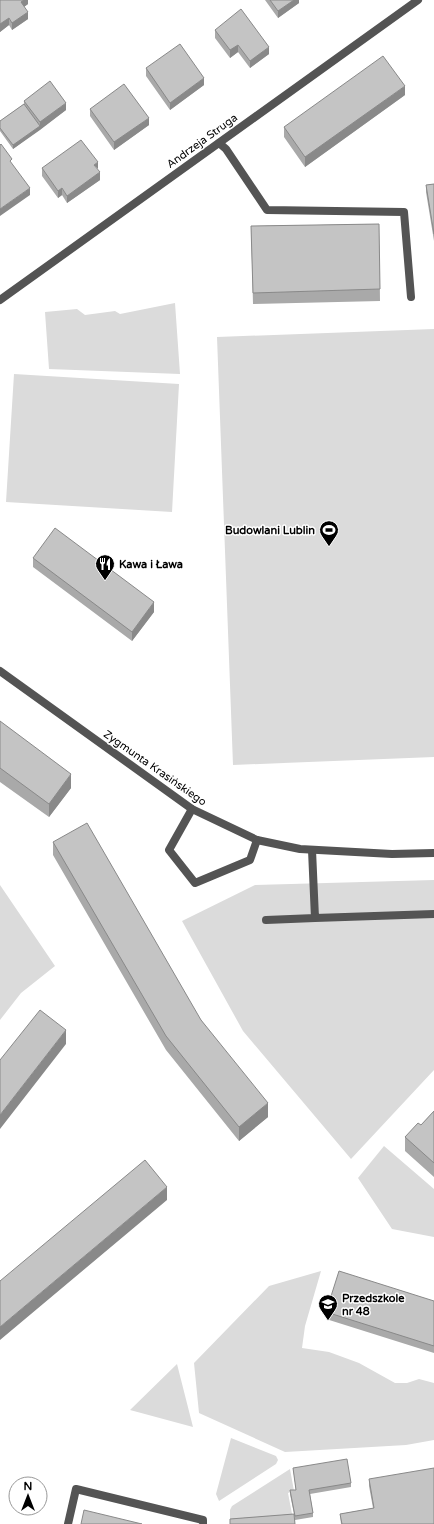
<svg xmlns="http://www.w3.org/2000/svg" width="434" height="1524" font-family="'Varela Round',sans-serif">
<rect width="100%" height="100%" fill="#fff"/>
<path fill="#dbdbdb" d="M175,303L180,374L49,369L45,312L77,309L85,315L115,311L120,314Z
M434,329V757L233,765L217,337Z
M14,374L179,384L172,512L6,502Z
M434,880V1070L351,1159L243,1031L182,921L255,885Z
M0,885L55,966L21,993L0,1020Z
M384,1146L434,1189V1237L392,1229L358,1178Z
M321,1271L305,1326L302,1348L329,1352L359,1363L395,1383H407L419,1379L434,1383V1440L406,1445L285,1452L199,1413L194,1363L269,1286Z
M177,1364L193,1427L130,1410Z
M231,1438L276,1456L278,1460L276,1464L219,1501L216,1494Z
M290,1469L294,1491L288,1493L293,1519L230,1524V1510L232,1506Z"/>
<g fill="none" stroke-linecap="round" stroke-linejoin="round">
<path stroke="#545454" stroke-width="8" d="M219,143L226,149L267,210L404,212L411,297
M192,809L169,850L195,883L250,860L257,840
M315,918L434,914
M266,920L315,918L312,850
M68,1524L76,1489L203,1520V1524"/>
<path stroke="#545454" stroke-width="8" d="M0,300L418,0
M0,671L192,809L257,840L300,849L392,854L434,853"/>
</g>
<path fill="#a9a9a9" d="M0,0H28V4L24,7L28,19L12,30L9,25L0,32Z
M265,0H299V3L278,18Z
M215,30L269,54L250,68L238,52L230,58L215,38Z
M146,68L204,85L170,110L146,76Z
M405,95L305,167L284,137V127Z
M24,101L66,110L13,149L0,131V121L24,104Z
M90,109L149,125L114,150L90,116Z
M42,168L98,170L100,180L67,203L62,195L58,198L42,176Z
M434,184V241L426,192V185Z
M379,224L380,301L253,304L251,226Z
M33,558L154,612L132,641L33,567Z
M0,721L71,788L49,817L0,782Z
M53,842L201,1020L268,1117L239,1141L166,1050L53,855Z
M434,1111V1177L405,1151V1137L421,1125Z
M434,1301V1353L326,1319V1312Z
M293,1468L351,1483V1487L310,1494L313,1513V1517L295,1520L294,1515L295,1524H230V1519L294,1514L290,1494V1490H296Z
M369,1479L434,1524H341L340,1514L373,1508L369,1486Z"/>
<path fill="#898989" d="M24,0H28V4L21,9V2Z
M294,0H299V3L278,18V11Z
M28,12V19L12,30V23Z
M9,18V25L0,32V24Z
M238,45V52L230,58V50Z
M269,47V54L250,68V61Z
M204,78V85L170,110V103Z
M405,86V95L305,167V157Z
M66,103V110L40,130V122Z
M149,118V125L114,150V142Z
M40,126V130L13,149V145Z
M98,162V169L94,165Z
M100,172V180L67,203V196Z
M30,188V195L0,216V209Z
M62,188V195L58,198V191Z
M154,602V612L132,641V632Z
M71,774V788L49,817V804Z
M66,1030V1044L0,1129V1115Z
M268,1103V1117L239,1141V1127Z
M167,1187V1200L0,1340V1327Z"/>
<path fill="#c4c4c4" stroke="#898989" d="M0,0H24L21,2L28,12L12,23L9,18L0,24Z
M270,0H294L278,11Z
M241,9L269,47L250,61L238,45L230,50L215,30Z
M180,44L204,78L170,103L146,68Z
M383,56L405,86L305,157L284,127Z
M50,81L66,103L40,122L24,101Z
M124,84L149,118L114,142L90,109Z
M24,104L40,126L13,145L0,128V121Z
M81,140L98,162L94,165L100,172L67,196L62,188L58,191L42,168Z
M1,144L12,159L10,161L30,188L0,209V145Z
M434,184V234L426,185Z
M379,224L380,289L253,293L251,226Z
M55,528L154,602L132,632L33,558Z
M0,721L71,774L49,804L0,768Z
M87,823L201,1020L268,1103L239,1127L166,1036L53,842Z
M40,1010L66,1030L0,1115V1060Z
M434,1111V1163L405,1137L418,1123L421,1125Z
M145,1160L167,1187L0,1327V1281Z
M339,1271L434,1301V1346L326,1312Z
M347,1459L351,1483L309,1490L313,1513L295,1516L290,1490H296L293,1468Z
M434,1468V1524H342L340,1514L374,1508L369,1479Z
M84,1510L142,1524H81Z
M294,1514L295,1524H230V1519Z"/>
<defs>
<symbol id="stadium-pin" viewBox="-11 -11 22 30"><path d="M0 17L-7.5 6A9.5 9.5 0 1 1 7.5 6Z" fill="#000" stroke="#fff"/><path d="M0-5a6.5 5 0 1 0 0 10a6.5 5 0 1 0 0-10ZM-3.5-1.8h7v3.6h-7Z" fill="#fff"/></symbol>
<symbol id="restaurant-pin" viewBox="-11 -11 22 30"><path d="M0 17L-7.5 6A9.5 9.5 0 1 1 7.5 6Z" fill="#000" stroke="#fff"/><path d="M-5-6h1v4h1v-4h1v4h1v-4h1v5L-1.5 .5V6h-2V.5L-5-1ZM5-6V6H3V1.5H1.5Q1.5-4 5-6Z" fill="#fff"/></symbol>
<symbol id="school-pin" viewBox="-11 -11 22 30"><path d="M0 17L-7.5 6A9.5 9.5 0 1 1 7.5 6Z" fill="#000" stroke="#fff"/><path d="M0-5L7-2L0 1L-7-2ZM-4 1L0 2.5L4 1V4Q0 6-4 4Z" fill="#fff"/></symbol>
</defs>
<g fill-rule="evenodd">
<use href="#stadium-pin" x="318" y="519" width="22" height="30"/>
<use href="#restaurant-pin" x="94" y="553" width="22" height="30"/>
<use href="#school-pin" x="317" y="1293" width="22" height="30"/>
</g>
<g text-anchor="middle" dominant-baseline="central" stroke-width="3" stroke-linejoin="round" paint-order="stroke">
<g font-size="11" fill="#000" stroke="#fff">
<text transform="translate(202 141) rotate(-36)">Andrzeja Struga</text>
<text transform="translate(155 768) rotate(35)">Zygmunta Krasińskiego</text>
</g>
<g font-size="11" font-weight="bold" fill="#000" stroke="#fff" text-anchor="start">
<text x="315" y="530" text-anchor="end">Budowlani Lublin</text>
<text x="119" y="564">Kawa i Ława</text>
<text x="342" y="1298">Przedszkole<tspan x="342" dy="13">nr 48</tspan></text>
</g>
</g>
<g transform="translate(28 1496)"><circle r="19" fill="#ffffff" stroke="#999999"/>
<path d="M0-3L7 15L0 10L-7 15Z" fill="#000000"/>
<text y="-6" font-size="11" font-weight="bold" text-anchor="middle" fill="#000000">N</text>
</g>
</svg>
